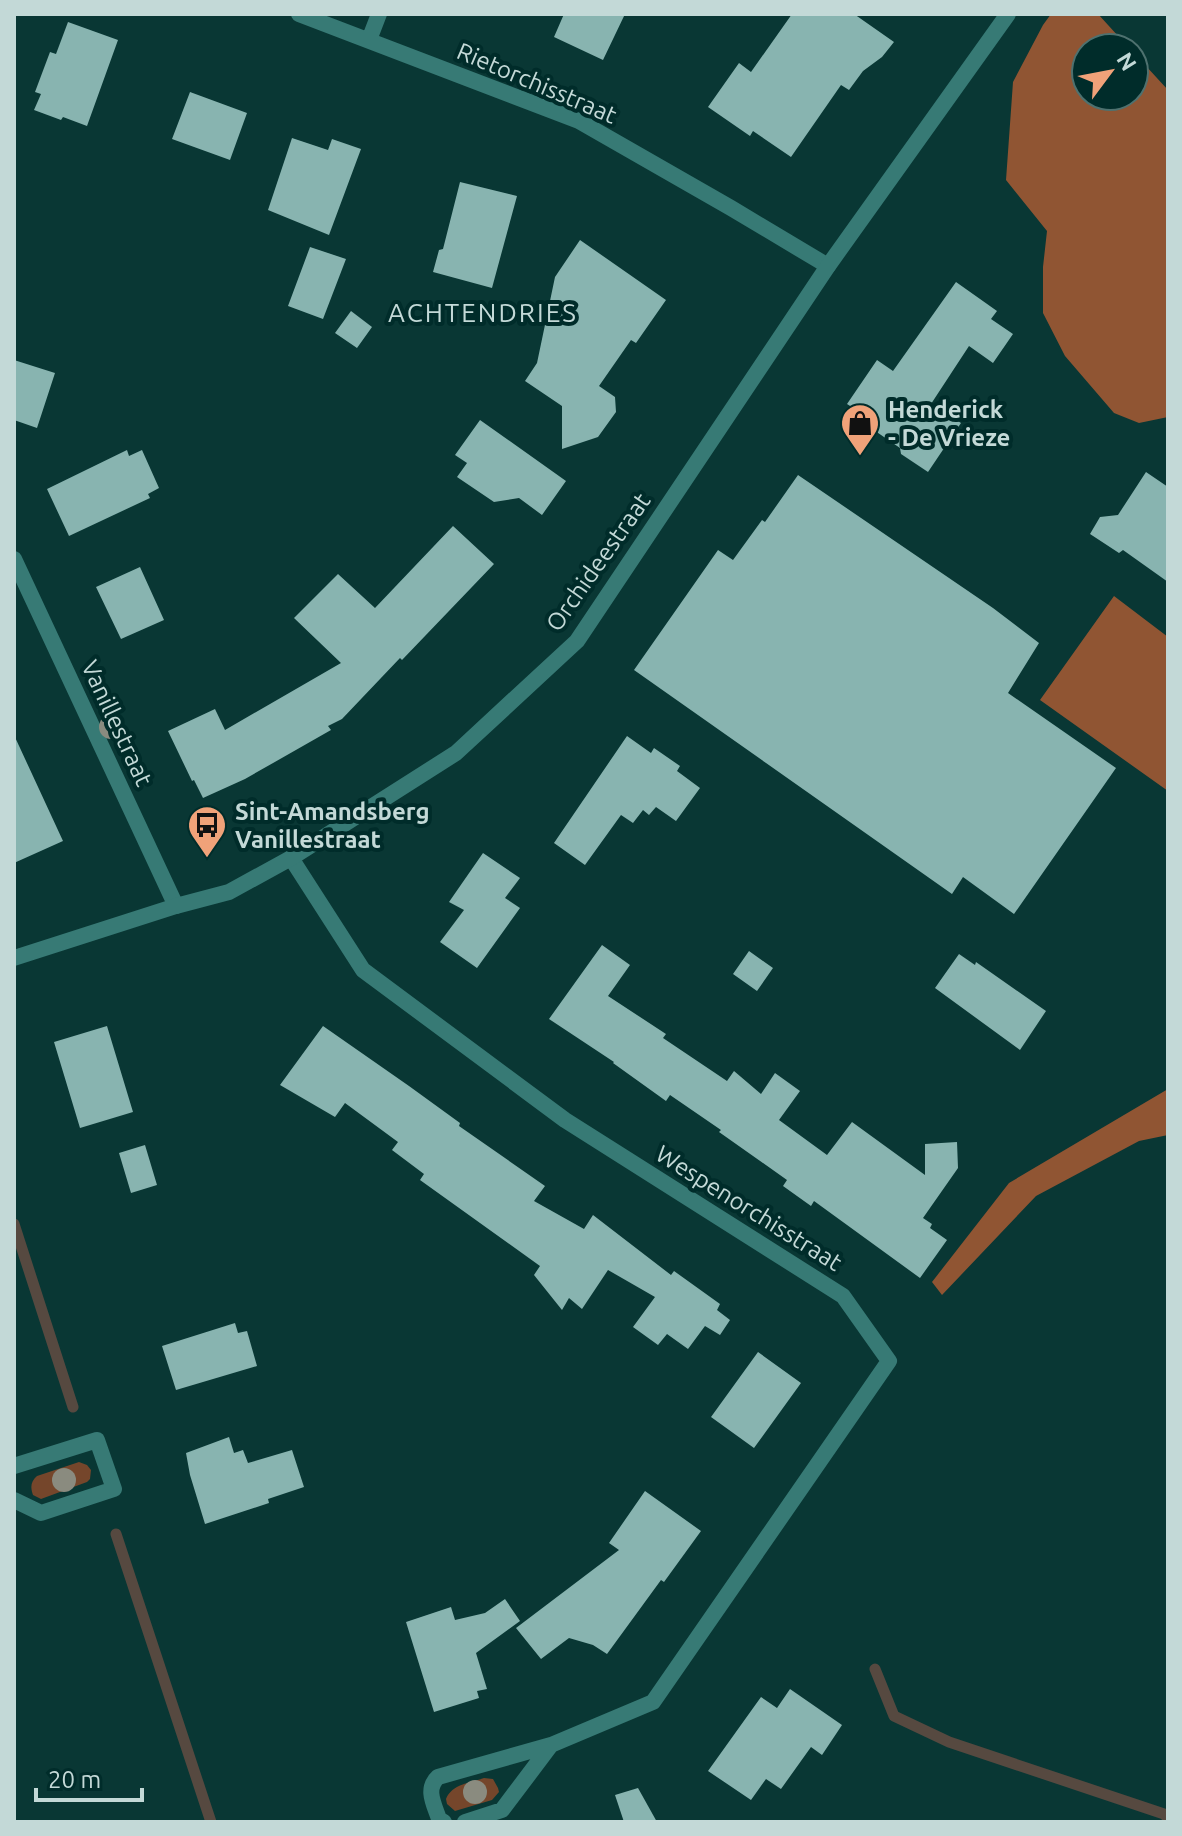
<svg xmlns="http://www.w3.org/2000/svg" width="1182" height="1836" font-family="Ubuntu,sans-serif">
<rect width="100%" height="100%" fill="#093734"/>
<path fill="#75462b" d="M79,1462L87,1465L91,1470L90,1479L87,1482L41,1499L33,1495C30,1487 31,1481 37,1476Z
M484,1778L493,1779L498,1788L499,1792L492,1800L455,1811L447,1804L446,1799C452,1784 470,1783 484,1778Z"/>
<path fill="#905533" d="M1051,14H1098L1129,48H1086V96H1134V53L1168,90V417L1139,423L1114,413L1065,356L1043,313V267L1047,231L1006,180L1013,82L1043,25Z
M1114,596L1168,637V791L1040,700Z
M1168,1089V1135L1139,1141L1036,1196L942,1295L932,1282L1009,1183Z"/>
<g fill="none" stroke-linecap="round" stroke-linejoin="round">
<path stroke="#564940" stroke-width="11" d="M14,1224L73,1407
M116,1534L211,1822
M875,1669L894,1716L949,1742L1164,1814L1168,1818"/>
</g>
<path fill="#88b4b0" d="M564,14H625L603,60L554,37Z
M792,14H854L894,42L882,57L863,71L849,90L841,85L791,157L753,131L750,136L708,107L739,63L751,72Z
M68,22L118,40L87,126L63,117L61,120L34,110L41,94L35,92L50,52L56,54Z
M190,92L247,113L230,160L172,139Z
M292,138L328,150L332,139L361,149L329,235L268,210Z
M460,182L517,196L492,288L433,272L439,250L443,249Z
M580,240L666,300L636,343L631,340L599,386L615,397L616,412L598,437L562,449V406L525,381L537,363L555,277Z
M310,247L346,259L323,319L288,306Z
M956,282L997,311L991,319L1013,334L993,363L969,346L931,404L961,423L928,472L901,454L900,448L865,424L869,418L847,404L877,360L893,371Z
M351,311L372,327L357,348L335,333Z
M14,360L55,373L37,428L14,420Z
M480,420L566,481L542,515L519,498L494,502L457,477L467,463L455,455Z
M127,450L129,456L142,450L159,488L148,494L150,498L69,536L47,489Z
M1146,472L1168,487V582L1123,550L1119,553L1090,534L1100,517L1118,515Z
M798,475L993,608L1039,643L1008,693L1116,768L1014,914L963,877L952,894L634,670L718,550L733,560L762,520L765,522Z
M453,526L494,564L402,660L400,658L342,719L328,726L331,730L245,779L203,798L194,780L192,781L168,731L215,709L225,730L341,663L294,618L338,574L375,608Z
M140,567L164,620L121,639L96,587Z
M14,735L63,841L14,863Z
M627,736L651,753L654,748L680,766L677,771L700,788L676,821L656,807L649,815L643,810L633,823L621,815L585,865L554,843Z
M483,853L520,878L505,898L520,908L477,968L440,942L464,910L449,902Z
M602,945L630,965L608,996L666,1034L663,1038L727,1081L734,1071L761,1094L775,1073L800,1091L779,1120L827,1155L852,1122L925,1175V1144L957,1142L958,1168L923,1218L932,1224L930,1228L947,1240L920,1278L814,1201L811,1206L783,1186L787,1180L719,1132L721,1130L670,1095L666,1101L613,1063L614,1062L549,1019Z
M749,951L773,968L757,991L733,974Z
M959,954L975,965L976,962L1046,1011L1020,1050L935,988Z
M107,1026L133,1112L80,1128L54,1042Z
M323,1026L409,1086L460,1123L459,1126L545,1186L534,1201L584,1229L593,1215L671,1275L674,1271L720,1304L717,1310L730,1320L720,1335L705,1326L688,1349L667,1334L658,1345L633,1327L655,1297L608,1270L582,1309L569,1298L562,1310L534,1275L540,1266L420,1180L424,1174L392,1150L398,1142L345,1103L335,1117L280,1085Z
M145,1145L157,1185L131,1193L119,1153Z
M235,1323L238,1333L247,1331L257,1366L176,1390L162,1346Z
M758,1352L801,1383L754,1448L711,1417Z
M229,1437L234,1453L243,1450L248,1463L292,1450L304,1487L268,1499L269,1503L205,1524L190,1475L186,1453Z
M645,1491L701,1531L664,1582L661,1580L607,1654L593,1645L569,1638L541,1659L516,1628L619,1550L609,1543Z
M505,1599L520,1621L476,1653L487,1689L477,1691L479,1698L434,1712L406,1622L451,1607L455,1620L485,1613Z
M790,1689L842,1725L822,1755L811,1747L781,1789L766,1779L751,1800L708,1771L761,1697L777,1708Z
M638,1788L657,1822H624L615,1795Z"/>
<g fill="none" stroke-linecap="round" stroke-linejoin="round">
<path stroke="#377a75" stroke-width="16" d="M299,14L579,121L731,208L828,266
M369,40L379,14
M14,559L176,906
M291,858L363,970L565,1120L843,1296L889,1361L653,1702L551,1745L438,1777C425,1789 434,1804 439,1819L444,1822
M14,1466L97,1440L114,1489L41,1513L14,1500
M465,1822L502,1810L551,1745"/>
<path stroke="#377a75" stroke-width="16" d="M14,958L176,906L229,892L291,858L456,753L577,641L828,266L1008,14"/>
</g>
<g fill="#8a8b7f">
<circle cx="111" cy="727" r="12"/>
<circle cx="64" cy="1480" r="12"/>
<circle cx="475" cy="1792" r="12"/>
</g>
<defs>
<symbol id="shop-pin" viewBox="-11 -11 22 30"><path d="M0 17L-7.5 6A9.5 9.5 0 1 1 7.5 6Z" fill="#f0a279" stroke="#002c2a"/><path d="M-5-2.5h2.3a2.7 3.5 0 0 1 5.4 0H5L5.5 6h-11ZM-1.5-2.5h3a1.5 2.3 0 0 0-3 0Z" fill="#111"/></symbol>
<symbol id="bus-pin" viewBox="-11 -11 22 30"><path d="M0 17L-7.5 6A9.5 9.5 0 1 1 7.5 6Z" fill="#f0a279" stroke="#002c2a"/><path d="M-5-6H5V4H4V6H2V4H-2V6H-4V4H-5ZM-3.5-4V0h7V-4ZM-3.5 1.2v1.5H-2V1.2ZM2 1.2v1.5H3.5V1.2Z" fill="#111"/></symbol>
</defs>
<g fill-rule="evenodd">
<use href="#shop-pin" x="838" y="401" width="44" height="60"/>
<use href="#bus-pin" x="185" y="803" width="44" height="60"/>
</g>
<g text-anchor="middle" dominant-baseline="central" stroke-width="8" stroke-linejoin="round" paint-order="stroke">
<g font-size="24" fill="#c3d9d7" stroke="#002c2a">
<text transform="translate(537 83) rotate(23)">Rietorchisstraat</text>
<text transform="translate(598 562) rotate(-55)">Orchideestraat</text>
<text transform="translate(117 723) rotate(65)">Vanillestraat</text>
<text transform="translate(749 1208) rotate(32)">Wespenorchisstraat</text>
</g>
<g font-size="24" font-weight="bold" fill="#c3d9d7" stroke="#002c2a" text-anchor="start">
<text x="888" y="409">Henderick<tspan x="888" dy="28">- De Vrieze</tspan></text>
<text x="235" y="811">Sint-Amandsberg<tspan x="235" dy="28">Vanillestraat</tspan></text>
</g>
<g font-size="26" letter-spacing="2" fill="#c3d9d7" stroke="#002c2a">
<text x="483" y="312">ACHTENDRIES</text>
</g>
</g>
<rect width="1182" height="1836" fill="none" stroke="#c3d9d7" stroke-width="32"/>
<g transform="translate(1110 72) rotate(58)"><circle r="38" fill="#002c2a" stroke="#4e716f" stroke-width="2"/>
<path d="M0-6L14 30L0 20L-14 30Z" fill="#f0a279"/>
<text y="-12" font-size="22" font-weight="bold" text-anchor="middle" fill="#c3d9d7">N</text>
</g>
<path d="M36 1788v12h106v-12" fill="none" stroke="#c3d9d7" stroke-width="4"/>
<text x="48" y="1788" font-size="24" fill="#c3d9d7" stroke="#002c2a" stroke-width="6" paint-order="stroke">20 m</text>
</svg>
